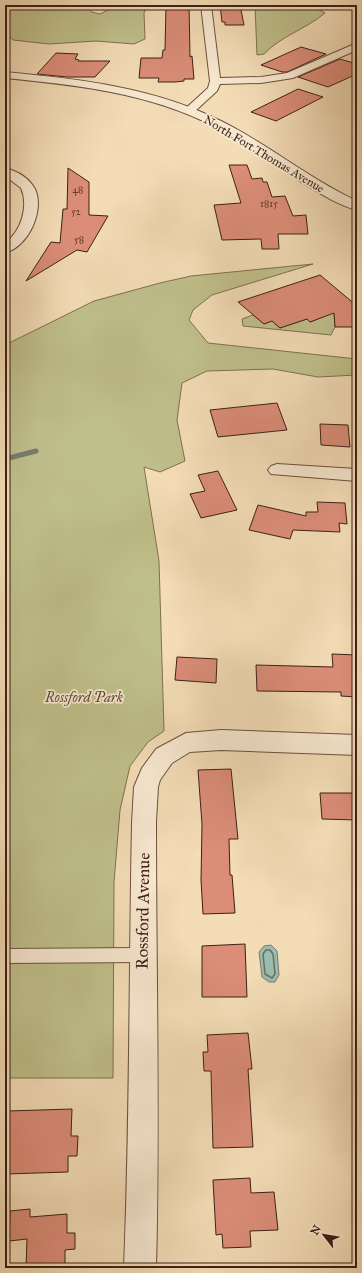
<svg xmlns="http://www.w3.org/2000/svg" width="362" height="1273" font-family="'IM FELL Great Primer',serif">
<rect width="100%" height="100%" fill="#f3dcb6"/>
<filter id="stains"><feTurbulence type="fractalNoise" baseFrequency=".005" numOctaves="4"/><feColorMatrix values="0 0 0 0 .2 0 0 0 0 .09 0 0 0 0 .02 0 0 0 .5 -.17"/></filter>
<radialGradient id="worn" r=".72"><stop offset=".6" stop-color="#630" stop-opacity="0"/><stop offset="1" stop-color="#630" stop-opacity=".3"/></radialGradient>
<path fill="#bfbf8b" stroke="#7e7050" d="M5,5H95L86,7L92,12L100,14L118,5H147L144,13L145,39L134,44L96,41L49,44L13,40L5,32Z
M255,5H310L325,13C306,29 281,36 264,54L257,55Z
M313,264L212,295L193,310L189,320L208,343L357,359V375L318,377L273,369L207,371L182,383L177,420L185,461L160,472L144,467L159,561L164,731L148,742L130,766L120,810L114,882L113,1078H5V345L94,301L160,283L191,276Z
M334,311L335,327L331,335L243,326L242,319L253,315L264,324L272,321L280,328L307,319L311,322Z"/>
<path fill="#9bbcae" stroke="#757e71" d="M271,945L277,951L279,975L275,982H269L262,977L259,952L264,946Z"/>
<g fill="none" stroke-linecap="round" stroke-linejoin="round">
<path stroke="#6c6e62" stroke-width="1.5" d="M266,950H270L273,954L275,974L272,978L265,974L263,954Z"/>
<path stroke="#757e71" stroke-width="5" d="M5,459L36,451"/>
</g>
<path fill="#db8d78" stroke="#3c2115" d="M166,5H189L190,57L192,56L194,79H184V81L175,82H158L159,78H139L141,58H162L163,50H165Z
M220,5H240L244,25H225V22H222Z
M301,47L326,54L287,72H282L261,65Z
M56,53L78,54L75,59L79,60L78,61H110L95,77H67L37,74Z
M340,59L357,64V74L328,87L298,77Z
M298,89L323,97L276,121L251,112Z
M229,165H247L252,179L262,178L263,182H267L272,197L285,196L293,216L306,215L308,234H278L279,249H262L261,239L222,240L214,205L241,203Z
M68,168L89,182V215L108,216L87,252L77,250L26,281L51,242L60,243L63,209H67Z
M320,275L357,306V327H335L334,313L310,322L307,319L280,328L272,321L264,324L238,302Z
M277,403L287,430L218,437L210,410Z
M320,424L348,425L350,447L321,445Z
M218,471L237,510L201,518L190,494L205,491L198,475Z
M317,502L345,503L347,524L339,523L340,532L293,530L290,539L249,530L258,505L306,516V512H318Z
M332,654L357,655V697L341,696V692L257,691L256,665L333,667Z
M177,657L217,659L216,683L175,680Z
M231,769L238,839H229L230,875H232L235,913L203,914L201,880L202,824L198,770Z
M320,793H357V820L322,819Z
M245,944L247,997H202V946Z
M248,1033L252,1069H248L253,1147L213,1148L211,1071H204L203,1052H208L207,1035Z
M72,1109L71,1136H78L77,1156H68V1172L5,1174L8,1111Z
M250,1178L251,1193L274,1192L278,1230L250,1231L251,1247L223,1248L222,1234L216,1235L213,1180Z
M30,1209V1217L67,1214V1233H75V1249L65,1250V1268H26L27,1239L9,1241L10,1211Z"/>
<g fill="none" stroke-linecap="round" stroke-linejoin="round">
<defs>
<path id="service" d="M143,948L148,950L150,955L148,960L143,962L5,963V949Z"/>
<path id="minor" d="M201,5H211L220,78L261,77L287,73L357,43V50L293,78L261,83L220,84L217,91L193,113H185L183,111L185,109L208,88L210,81Z
M5,168C17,171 29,178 35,189C45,211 28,247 5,253V243C21,232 29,206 21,188L5,176Z
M277,464L357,469V481L271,474L268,470L271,466Z
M221,730L357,735V755L221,750L190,752L172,763L160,780L158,787L156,822C156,971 160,1119 156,1268H124C130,1119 129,971 132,822L134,787L142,768L156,749L186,733Z"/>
<path id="tertiary" d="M5,72C78,79 154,87 221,121C268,144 309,179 357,201V210C340,206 323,195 308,186C276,166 246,144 213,126C150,93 76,85 5,78Z"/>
</defs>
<use href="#service" stroke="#6a503d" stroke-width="2"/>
<use href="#minor" stroke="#6a503d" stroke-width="2"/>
<use href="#tertiary" stroke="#6a503d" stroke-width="2"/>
<use href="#service" fill="#f7e8d0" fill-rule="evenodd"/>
<use href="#minor" fill="#f7e8d0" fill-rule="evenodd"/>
<use href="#tertiary" fill="#f7e8d0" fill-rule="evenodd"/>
</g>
<g text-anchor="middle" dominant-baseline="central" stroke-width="3.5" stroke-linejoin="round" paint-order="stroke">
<g font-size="10" fill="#643c2e">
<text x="78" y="190">48</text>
<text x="269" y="204">1815</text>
<text x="76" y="212">52</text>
<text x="79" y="240">58</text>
</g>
<g font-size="12" fill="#3c2115" stroke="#f7e8d0">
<text transform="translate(264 154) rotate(31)">North Fort Thomas Avenue</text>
</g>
<g font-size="14" font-style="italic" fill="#5d4832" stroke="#f7e8d0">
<text x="84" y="697">Rossford Park</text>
</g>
<g font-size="17" fill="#3c2115" stroke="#f7e8d0">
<text transform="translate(143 911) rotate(-89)">Rossford Avenue</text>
</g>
</g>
<rect width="362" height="1273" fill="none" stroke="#f3dcb6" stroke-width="20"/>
<rect x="6" y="6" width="350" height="1261" fill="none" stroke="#3c2115" stroke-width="2"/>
<rect x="10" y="10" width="342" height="1253" fill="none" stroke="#3c2115"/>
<g transform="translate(324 1235) rotate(301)" stroke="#f7e8d0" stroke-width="3" paint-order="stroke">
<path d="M0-3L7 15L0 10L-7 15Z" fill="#3c2115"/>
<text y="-6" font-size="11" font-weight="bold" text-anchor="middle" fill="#3c2115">N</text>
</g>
<rect width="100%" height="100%" filter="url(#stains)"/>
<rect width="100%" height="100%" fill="url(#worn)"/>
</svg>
